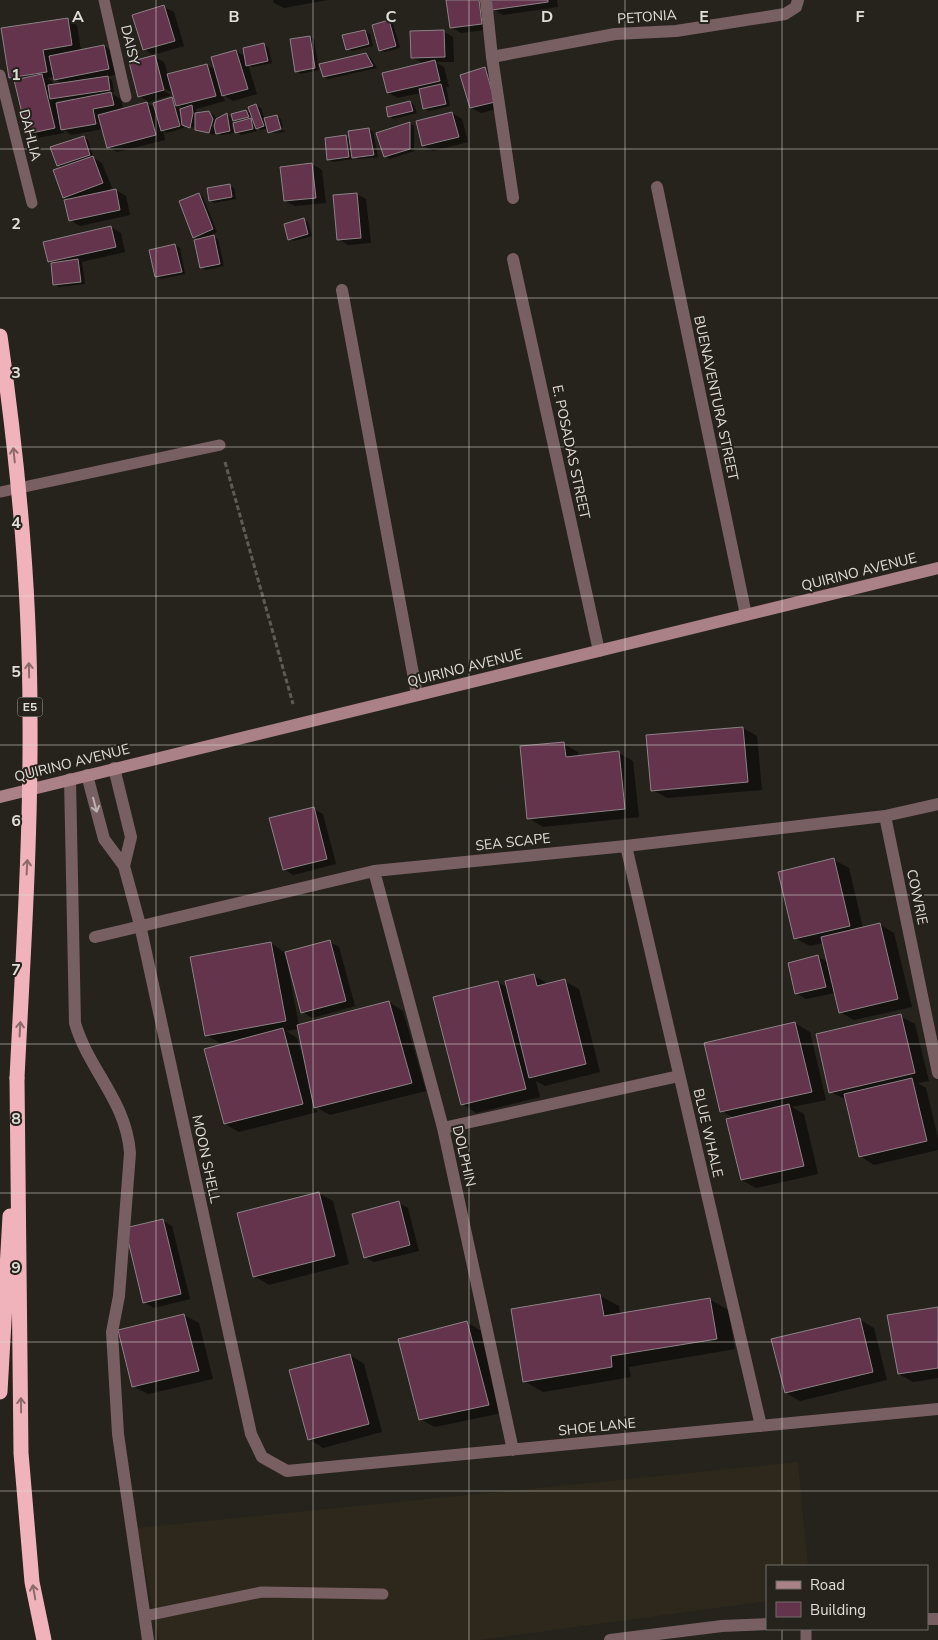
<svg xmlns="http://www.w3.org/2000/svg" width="938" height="1640" font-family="'Nunito Sans',sans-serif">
<rect width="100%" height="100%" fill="#26221c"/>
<path fill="#2e281c" d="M798,1462L808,1566H767V1601L480,1640H159L137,1528Z"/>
<path fill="#0007" fill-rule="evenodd" d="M273,0H328L284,8L274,3Z
M448,0H488L492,29L461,33L451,27Z
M492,0H557L558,7L503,15L493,9Z
M164,7L174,12L184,46L153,55L144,49Z
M67,19L77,25L81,50L104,46L114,52L118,74L106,77L112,80L114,92L111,93L121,99L123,109L147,103L156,108L172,99L176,101L174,94L160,86L158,88L172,95L149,102L139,96L155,57L164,62L168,75L207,65L216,70L236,51L246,57L264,45L268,47L272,63L252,67L248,65L257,94L233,101L223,95L225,101L196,109L197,114L209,112L214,115L217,121L227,115L231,117L232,124L238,123L234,120L246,111L252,114L256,105L261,108L265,120L276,116L281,119L283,127L271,131V133L268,128L261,130L256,127L257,131L241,135L236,132L234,124L232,125L234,133L222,135L217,133L216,128L214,135L183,124L184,128L166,133L163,131L165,140L117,152L108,147L103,129L72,135L63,130L64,133L37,138L28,133L16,80L10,77ZM54,77L55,79L63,84L53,85L52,81L47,78ZM74,98V100L57,104V101ZM178,106L182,108L183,117H181Z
M389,22L393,24L400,48L385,52L380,50Z
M365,31L370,34L373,46L352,51L347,49Z
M443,31L453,37L454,62H435L444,67L449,87H446L450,106L429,111L424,108L421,93L398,98L388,93L424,64L412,57Z
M310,37L314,39L319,70L301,74L296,71Z
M366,55L370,57L377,68L328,79L324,77Z
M485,69L494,74L504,107L481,113L471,108Z
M410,102L414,105L417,113L393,119L389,116Z
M452,113L462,119L468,142L433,151L423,146L417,122Z
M410,123L414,126V151L390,159L385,156Z
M369,129L373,132L378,157L358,159L353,156V159L333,162L329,159L346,136L351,139Z
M284,130L285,132L271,133Z
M84,137L88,140L94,158L102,163L112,188L103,193L116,190L126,196L130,215L80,226L70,220L71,200L64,197L63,168L58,165Z
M312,164L322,170L326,203L295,206L285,201Z
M230,186L234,188L236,199L214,203L210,200Z
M357,194L366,199L371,243L348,245L339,239Z
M199,195L203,197L217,232L204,239L214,237L218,239L224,266L206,270L202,268L200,240L194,237Z
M303,220L308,222L312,236L294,241L289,239Z
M111,227L121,233L125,252L82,262L85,284L59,287L55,284L52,263L49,261Z
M175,245L180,248L185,274L161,279L156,276Z
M743,728L757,736L762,790L667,798L653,790Z
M564,744L578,752L579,757L619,753L633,761L639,817L543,827L529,818Z
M314,809L323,814L336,864L293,875L284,869Z
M834,860L849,868L863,928L879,924L894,933L912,1007L854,1020L840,1012L835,993L806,999L796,993L818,957L828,962L823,943L810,946L795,938Z
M330,942L339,947L355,1006L312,1018L303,1012L289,961L287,962L299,1026L389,1002L403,1011L426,1091L330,1115L316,1107L317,1112L239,1132L225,1124L228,1042L220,1043L206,1035L271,943L285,953ZM299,1029L307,1064L305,1065L297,1038L286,1031Z
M534,976L549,984L564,981L579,989L600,1072L545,1086L536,1081L540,1097L476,1113L462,1104L498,982L508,988Z
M900,1016L915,1024L929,1081L918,1083L926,1088L938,1138V1150L874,1165L860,1156L847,1100L831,1092Z
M795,1023L810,1032L826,1100L792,1107L804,1114L818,1174L756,1188L742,1180L734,1118L722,1111Z
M318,1193L333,1201L349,1264L269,1285L254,1276Z
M399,1203L408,1208L419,1251L374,1262L365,1257Z
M162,1220L172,1226L190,1299L154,1308L144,1302Z
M600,1296L619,1306L620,1314L709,1299L728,1310L735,1349L629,1367L631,1377L543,1392L524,1381Z
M938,1308V1378L913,1382L899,1374Z
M184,1315L199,1323L213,1379L148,1394L133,1386L120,1330Z
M859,1319L874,1328L887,1380L800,1401L786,1393Z
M467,1322L481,1331L502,1413L435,1427L420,1419Z
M350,1355L364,1364L382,1432L323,1448L309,1439Z"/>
<path fill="#63344b" stroke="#8c8286" d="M446,0H479L482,24L450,28Z
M490,0H548V2L492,10Z
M164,5L175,41L143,50L132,15Z
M68,18L72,45L43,50L47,72L9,78L1,28Z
M389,20L396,46L379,51L372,25Z
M365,30L369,44L346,50L342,35Z
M444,30L445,57L411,58L410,31Z
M310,36L315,68L295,72L290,39Z
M264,43L268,61L246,66L243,48Z
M104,45L109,69L54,80L49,56Z
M236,50L248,89L222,96L211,57Z
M366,53L373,66L323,77L319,64Z
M155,55L164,90L138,97L129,62Z
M435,60L440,81L387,93L382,73Z
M207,64L216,96L176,106L167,74Z
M485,67L495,102L470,108L460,75Z
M42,74L55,128L27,134L14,80Z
M108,76L110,90L50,99L48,85Z
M441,84L446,104L423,109L419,89Z
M111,92L114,105L93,109L96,124L61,130L56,103Z
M172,97L180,126L161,131L153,103Z
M410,101L413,111L388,117L386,107Z
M147,102L156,135L107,148L98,115Z
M256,104L264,126L256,129L248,107Z
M192,105L193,113L190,128L182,125L180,109Z
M246,110L249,117L233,121L231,114Z
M209,111L213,119L209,133L195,130V113Z
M452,112L459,137L422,146L416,121Z
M227,113L230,131L216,134L214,126L216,119Z
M277,115L281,129L268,133L264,118Z
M251,118L253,129L235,133L233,123Z
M410,122V149L384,157L376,133Z
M369,128L374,155L352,158L348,131Z
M346,135L349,157L327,160L325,138Z
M84,136L90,155L57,166L50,147Z
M93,156L103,183L63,198L53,170Z
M312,163L316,198L284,201L280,167Z
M230,184L232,197L209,201L207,188Z
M116,189L120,210L69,221L64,200Z
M199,193L213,229L193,238L179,201Z
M357,193L361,238L337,240L333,195Z
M304,218L308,234L288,240L284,224Z
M111,226L116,247L48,262L43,242Z
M214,235L220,264L200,268L194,240Z
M175,244L182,272L155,277L149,250Z
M78,259L81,282L53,285L51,263Z
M743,727L748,782L651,791L646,735Z
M564,742L566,757L619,751L625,809L527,819L520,746Z
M314,807L327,859L283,870L269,818Z
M834,858L850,926L794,939L778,872Z
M880,923L898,999L839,1013L821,937Z
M330,940L346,1001L301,1013L285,952Z
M271,942L286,1021L205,1036L190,957Z
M818,955L826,987L795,994L788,963Z
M534,974L537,986L565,979L586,1064L529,1078L505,981Z
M498,981L526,1089L461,1105L433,997Z
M389,1001L412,1083L314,1108L297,1025Z
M901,1014L915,1073L829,1093L816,1034Z
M795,1022L812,1092L720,1112L704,1043Z
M283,1028L303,1104L224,1124L204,1049Z
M912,1078L927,1141L859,1157L844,1094Z
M789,1104L804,1166L741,1180L726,1119Z
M319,1192L335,1256L253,1277L237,1213Z
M399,1201L410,1245L364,1258L352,1214Z
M163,1219L181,1294L143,1303L125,1228Z
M600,1294L604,1316L710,1298L717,1339L611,1356L612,1367L523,1382L511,1309Z
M938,1307V1368L898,1374L887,1315Z
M184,1314L199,1371L132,1387L118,1330Z
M860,1318L873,1372L785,1393L771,1339Z
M467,1321L489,1405L419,1420L398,1339Z
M350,1354L369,1424L308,1440L289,1370Z"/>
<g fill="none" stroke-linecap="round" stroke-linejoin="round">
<path stroke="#5e5b55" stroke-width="3" stroke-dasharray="5 2.5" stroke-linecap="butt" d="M225,462L293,704"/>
<path stroke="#785f62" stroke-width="11" d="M104,0L126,97
M0,75L32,203
M0,492L220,445
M145,1616L262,1592L383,1594
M806,1640V1629"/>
<path stroke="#785f62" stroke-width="12" d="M486,0L492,57L513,198
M492,57L615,34L676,31L785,14L796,7L798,0
M657,187L746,615
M513,259L599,651
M342,290L417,695
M114,768L131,837L124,866
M87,775L104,839L124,866L140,925L251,1434L262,1457L287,1471L938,1409
M70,779L75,1023C89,1071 126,1100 130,1153L119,1296L112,1332L118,1434L148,1640
M885,816L938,1073
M626,846L761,1426
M374,871L443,1128L513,1450
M95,937L374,871L626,846L885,816L938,804
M443,1128L679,1076
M927,1619H938
M610,1640L722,1626L767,1624"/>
<path stroke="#a98186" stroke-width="12" d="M0,797L938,568"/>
<path stroke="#f1b3bb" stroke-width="15" d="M17,1078L21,1453L32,1582L44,1640
M0,1392L10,1216"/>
<path stroke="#f1b3bb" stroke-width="15" d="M0,336C18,461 30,590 30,716C31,837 23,957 17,1078"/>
</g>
<defs><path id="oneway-shaft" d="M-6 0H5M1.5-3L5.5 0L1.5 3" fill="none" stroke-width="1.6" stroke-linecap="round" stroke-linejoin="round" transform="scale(1.25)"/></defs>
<g stroke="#8c6a6c">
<use href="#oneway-shaft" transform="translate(14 455) rotate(-96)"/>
<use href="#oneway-shaft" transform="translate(29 670) rotate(-91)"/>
<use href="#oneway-shaft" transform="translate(27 867) rotate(-87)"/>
<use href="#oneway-shaft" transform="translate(20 1029) rotate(-87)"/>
<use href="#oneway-shaft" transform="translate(21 1405) rotate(-91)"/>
<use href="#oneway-shaft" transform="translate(34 1592) rotate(-100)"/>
</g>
<use stroke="#bcb2af" href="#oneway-shaft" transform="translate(95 805) rotate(75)"/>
<path fill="none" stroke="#e0ded9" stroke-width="1" stroke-opacity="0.55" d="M156,0V1640M313,0V1640M469,0V1640M625,0V1640M782,0V1566M0,149H938M0,298H938M0,447H938M0,596H938M0,745H938M0,895H938M0,1044H938M0,1193H938M0,1342H938M0,1491H938M782,1629V1640"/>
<g text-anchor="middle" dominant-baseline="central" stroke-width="4" stroke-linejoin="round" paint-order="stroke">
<rect fill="#26221c" stroke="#a8a6a0" stroke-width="1" x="17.5" y="697.5" width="25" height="19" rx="4"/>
<g font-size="12" font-weight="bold" fill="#e0ded9">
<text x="30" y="707">E5</text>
</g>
<g font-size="14" fill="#e0ded9" stroke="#26221c">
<text transform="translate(647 17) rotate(-4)">PETONIA</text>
<text transform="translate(130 45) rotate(77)">DAISY</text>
<text transform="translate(30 135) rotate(76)">DAHLIA</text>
<text transform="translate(716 398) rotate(78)">BUENAVENTURA STREET</text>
<text transform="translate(571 452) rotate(78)">E. POSADAS STREET</text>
<text transform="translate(859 572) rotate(-14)">QUIRINO AVENUE</text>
<text transform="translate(465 668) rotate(-14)">QUIRINO AVENUE</text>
<text transform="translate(72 763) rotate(-14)">QUIRINO AVENUE</text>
<text transform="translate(513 842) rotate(-6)">SEA SCAPE</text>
<text transform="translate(917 897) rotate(78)">COWRIE</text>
<text transform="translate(708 1133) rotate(77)">BLUE WHALE</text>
<text transform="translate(464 1156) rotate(77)">DOLPHIN</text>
<text transform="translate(206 1159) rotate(78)">MOON SHELL</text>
<text transform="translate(597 1427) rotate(-6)">SHOE LANE</text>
</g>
</g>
<g font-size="16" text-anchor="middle" font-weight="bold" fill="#e0ded9" stroke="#26221c" stroke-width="4" stroke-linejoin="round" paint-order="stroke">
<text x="78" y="22">A</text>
<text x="234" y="22">B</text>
<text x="391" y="22">C</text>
<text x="547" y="22">D</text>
<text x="704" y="22">E</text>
<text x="860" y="22">F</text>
<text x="16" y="80">1</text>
<text x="16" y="229">2</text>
<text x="16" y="378">3</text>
<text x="16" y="528">4</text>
<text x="16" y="677">5</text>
<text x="16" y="826">6</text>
<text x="16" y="975">7</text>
<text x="16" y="1124">8</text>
<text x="16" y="1273">9</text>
</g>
<rect x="766" y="1565" width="162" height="65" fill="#26221c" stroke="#706d68"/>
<rect x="776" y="1581" width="25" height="8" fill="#a98186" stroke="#706d68"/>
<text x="810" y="1590" font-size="15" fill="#e0ded9">Road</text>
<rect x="776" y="1602" width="25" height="15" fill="#63344b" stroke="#706d68"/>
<text x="810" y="1615" font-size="15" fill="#e0ded9">Building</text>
</svg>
